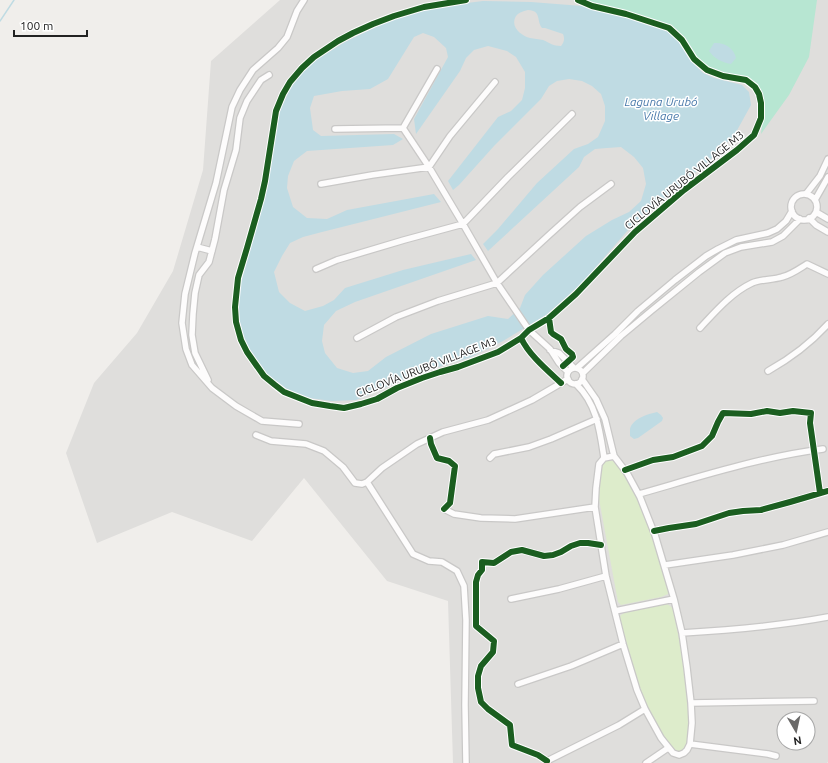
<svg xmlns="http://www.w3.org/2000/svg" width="828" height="763" font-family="Ubuntu,sans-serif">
<rect width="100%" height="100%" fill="#f0eeeb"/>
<path fill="#dfdedc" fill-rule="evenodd" d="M280,0H828V762L827,763H453L448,601L387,581L304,478L252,541L172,512L97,543L66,453L94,383L137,333L173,271L203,170L211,61ZM784,719H808V743H784Z"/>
<path fill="#ddeccb" d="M606,461C610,461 612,460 615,462C620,465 623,472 626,477C647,511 658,553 669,592L668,594L661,597L621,605L618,602L599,499C599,489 598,468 606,461Z
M667,604L673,608C676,625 704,749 680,752C675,752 671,747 668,743C643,710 630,659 620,619V616C629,607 655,606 667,604Z"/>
<path fill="#b7e6d2" d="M582,0H817L809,57L789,95L761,134L764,105L760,90L749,79L725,75L709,69L697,58L685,39L674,29L662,22L587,2Z"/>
<path fill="#bfdbe3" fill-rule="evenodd" d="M483,1L531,2L582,6L639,20L668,29L680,42L691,61L703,73L714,78L742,85L749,92L751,105L735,134L710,160L629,229L581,284L546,315L503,341L471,357L416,374L356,400L332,401L309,398L280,386L261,368L244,340L239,319V289L264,197L280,111L290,88L308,65L345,42L384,23L435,7ZM528,10C542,11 536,20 542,28H545L563,34C565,39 564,42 561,46C553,46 550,43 543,40C539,39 534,39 530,38C522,36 511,28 515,18C517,13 523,11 528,10ZM423,33L434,37L446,48L448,57L414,119L416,134L460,71L466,58L474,50L488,46L507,51L516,57L525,72V88L522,100L511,111L498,117L448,181L453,190L459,185L494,146L541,99L549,86L557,81L569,79L582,81L592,86L601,94L605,106V121L598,137L588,144L574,149L537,183L498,229L483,244L488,251L579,167L584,157L595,149L607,148L621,147L634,157L643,168L646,184L641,201L629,212L612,220L586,236L543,275L525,295L520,308L508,319L488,316L431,334L386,357L368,371L353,373L337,368L325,353L322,341L324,325L336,311L355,302L476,260L471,254L403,270L345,288L334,300L323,306L305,311L290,303L279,292L274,272L282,256L290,243L303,237L322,232L441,202L434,194L347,210L327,219L307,218L293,207L287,188L288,176L294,161L307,151L393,145L403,139L394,134L321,136L313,130L310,108L314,96L342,91L370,89L388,79L414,37Z
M714,43C724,42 734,48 736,58L731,64C721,62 715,59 709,51Z
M657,412L661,415L663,418L662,421L638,438L634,439L630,436C630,434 630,431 630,429C632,419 648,414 657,412Z"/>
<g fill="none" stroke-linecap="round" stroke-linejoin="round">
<path stroke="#bfdbe3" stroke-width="1.5" d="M0,21L14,0"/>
<defs>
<path id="minor" d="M403,128L429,167L463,224L497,283L529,330L550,349L559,363L568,372
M335,129L403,128L437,69
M321,184L372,175L429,167L450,136L495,82
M806,194L820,176L828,159
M791 207a13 13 0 1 1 26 0a13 13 0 1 1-26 0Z
M815,200L828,177
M816,212L828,219
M809,218L816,225L828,232
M197,247L212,251
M316,269L337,260L404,240L463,224L508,177L572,114
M700,328C715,312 731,293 752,283C761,279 773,280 782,277C791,275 799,269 807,264L828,274
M357,338L396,317L438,301L497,283L549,235L580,207L611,184
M550,350L559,353L574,368
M567 376a8 8 0 1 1 16 0a8 8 0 1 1-16 0Z
M577,368L615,334L638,311L675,280L706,256L718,249L736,240L768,233L777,229L786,221L792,211
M768,371C791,358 811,343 828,324
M583,373L621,336L651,311L699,272L725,253L741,247L772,242L783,236L800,219
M582,379L596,399L605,419L614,456L627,473L640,497L655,535L674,599L682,633L687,668L691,703L692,723L690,744L687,750L684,753L679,755L673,753L661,738L645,709L637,690L623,644L606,576L595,507L596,488L599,464L604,458L614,456
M208,380L195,353L192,335L193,314L195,293L199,275L209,262L215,239L224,190L236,150L240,118L247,101L261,80L269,75
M576,384C597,404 600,431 604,458
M299,424L262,421L236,406L212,388L192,365L186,349L182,323L185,294L195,253L216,183L232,107L240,90L253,70L278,48L287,37L297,11L304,0
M256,435L271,441L306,444L324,451L343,467L355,483L362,484L367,482L382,468L417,444L443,432L488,420L532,400L568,379
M490,458L494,454L529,447L551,439L597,419
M367,482L413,554L429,561L442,562L457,571L464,586L466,620L465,705L466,763
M639,494C699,477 760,457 823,449
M444,509L454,514L481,518L515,519L595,507
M665,565L733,555L783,545L828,532
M511,599L559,589L606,576
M615,611L674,599
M682,633C731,630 780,626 828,617
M518,684L571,666L623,644
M691,703L814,701
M690,744L768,754L776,756
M547,761L619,725L645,709
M646,763L668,748"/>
</defs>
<use href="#minor" stroke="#c9c8c7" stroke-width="8"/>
<use href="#minor" stroke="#fdfcfc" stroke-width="5.5"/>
<defs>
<path id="cycleway" d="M466,0L424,7L394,16L373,24L353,33L338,41L314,57L302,68L290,82L283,94L276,111L265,181L261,199L247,248L238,278L235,307L236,322L241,340L247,352L264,376L275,385L284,392L312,403L330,406L344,408L361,404L377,399L397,388L422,378L440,372L458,367L498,352L521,338L529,330L549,318L576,294L635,232L684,190L737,150L754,135L761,118V103L759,94L755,87L746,80L723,76L707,70L694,59L682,40L669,28L626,14L592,6L578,0
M549,318L551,332L553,334L561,339L566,349L572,354L573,357L563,366
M521,338C529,355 547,370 561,383
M430,438L431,444L437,458L449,461L455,466L450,503L444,509
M625,470L653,460L673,457L702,446L712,436L718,422L723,413L751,414L767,411L780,413L793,411L811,413L810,423L820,493
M654,531L669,528L696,524L729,513L743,511L761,510L790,502L828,491
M547,761L538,755L512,745L510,725L488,709L481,702L478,688V676L481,666L493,652L494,641L476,626V582L478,575L482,570V562L494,563L511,552L522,550L544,556L553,555L561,552L571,546L580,543H588L601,545"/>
</defs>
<use href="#cycleway" stroke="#fff" stroke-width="8"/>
<use href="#cycleway" stroke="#1b5e20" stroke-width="6"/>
</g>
<g text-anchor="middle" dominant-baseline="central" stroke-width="3" stroke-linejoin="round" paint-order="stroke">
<g font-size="11" fill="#222" stroke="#fff">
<text transform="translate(684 180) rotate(-39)">CICLOVÍA URUBÓ VILLAGE M3</text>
<text transform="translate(426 367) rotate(-21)">CICLOVÍA URUBÓ VILLAGE M3</text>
</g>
<g font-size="12" font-style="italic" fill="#4a7aab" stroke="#fff">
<text x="661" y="101">Laguna Urubó<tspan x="661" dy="14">Village</tspan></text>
</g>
</g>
<g transform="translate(796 731) rotate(171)"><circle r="19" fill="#ffffff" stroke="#a7a7a7"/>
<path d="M0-3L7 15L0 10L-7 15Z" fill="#6a6968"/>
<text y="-6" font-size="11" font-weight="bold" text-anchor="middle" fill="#222222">N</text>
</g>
<path d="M14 30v6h73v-6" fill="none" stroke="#222222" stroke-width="2"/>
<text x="20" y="30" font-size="12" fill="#222222" stroke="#ffffff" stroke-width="3" paint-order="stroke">100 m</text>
</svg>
